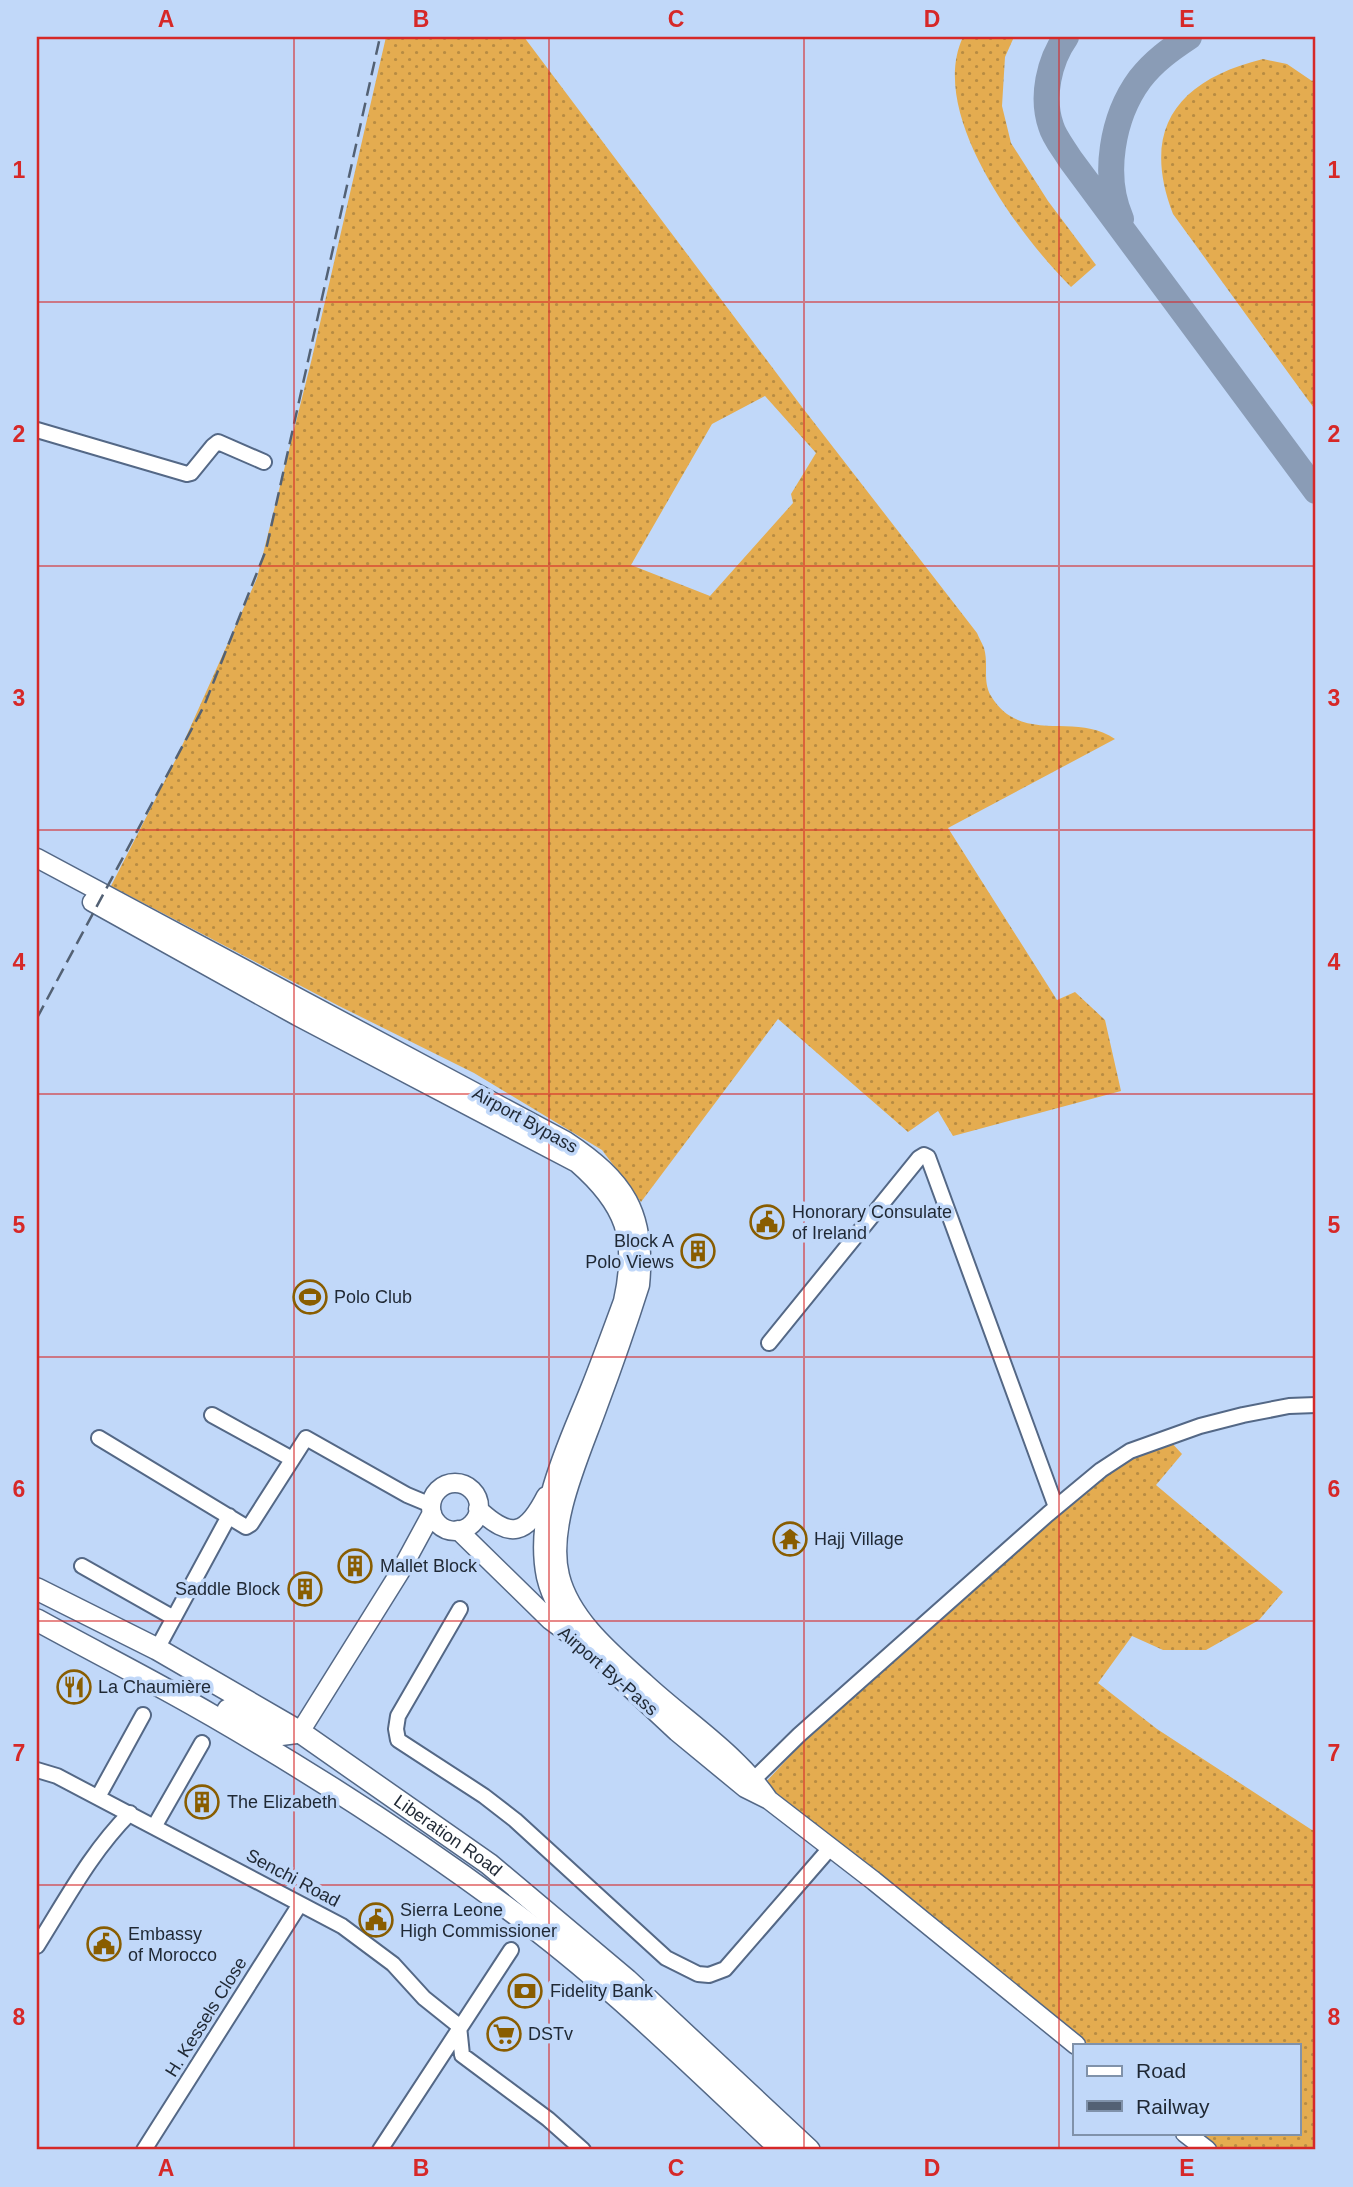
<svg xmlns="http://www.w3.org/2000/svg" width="1353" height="2187" font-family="Arial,sans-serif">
<defs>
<pattern id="grass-dots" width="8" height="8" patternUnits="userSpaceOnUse" patternTransform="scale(1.75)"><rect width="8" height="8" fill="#e4ac50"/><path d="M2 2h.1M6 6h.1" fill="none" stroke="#b88c43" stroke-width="1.8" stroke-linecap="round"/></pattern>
</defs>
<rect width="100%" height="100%" fill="#c1d8f9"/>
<path fill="url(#grass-dots)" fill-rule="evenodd" d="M386,37H524L802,407L977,633C979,638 982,643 984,648C989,665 982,680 991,696C1021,746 1076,711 1115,739L948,828L1057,1000L1075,992L1105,1020L1121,1091L953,1136L938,1111L908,1132L778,1019L641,1202L602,1150L474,1073L339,1006L111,886L177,757L257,578L312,358ZM765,396L816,453L791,494L793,503L710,596L631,565L712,424Z
M963,37H1014L1005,57L1002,106L1011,143L1048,201L1096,265L1071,287C1019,235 927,113 963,37Z
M1263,59L1287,64L1312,81L1316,78V411L1173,214C1140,128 1178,80 1263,59Z
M1170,1441L1182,1454L1156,1485L1283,1592L1259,1620L1206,1650H1163L1132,1636L1098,1683L1157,1729L1312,1830L1316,1829V2150H1216L1194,2133H1299V2045H1088L764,1784L873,1667L1079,1491L1139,1452Z"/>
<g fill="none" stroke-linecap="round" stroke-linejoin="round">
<path stroke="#8a9cb6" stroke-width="26" d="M1066,37C1049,61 1041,97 1051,126C1054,137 1064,149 1070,159L1316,491
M1121,219C1102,176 1112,117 1140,79C1154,61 1171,49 1189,37"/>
<defs>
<path id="minor" d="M37,430L187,474L191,473L213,446L218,442L264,462
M769,1343L919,1158L924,1155L928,1157L1056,1507
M212,1415L292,1459
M99,1438L246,1527L251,1524L306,1438L407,1495L431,1505
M82,1566L174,1618
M460,1609L398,1716L396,1729L398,1740L484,1796L515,1820L666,1958L698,1974L709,1975L725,1969L831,1847
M157,1649L229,1516
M37,1770L57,1776L342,1926L393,1964L424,1998L459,2026L462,2055L548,2119L583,2150
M747,1786L799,1735L1048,1514L1101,1470L1130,1451L1200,1426L1243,1415L1289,1406L1316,1405
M98,1797L143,1715
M154,1827L202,1743
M37,1946C66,1900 91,1852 130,1813
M144,2150L300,1904
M380,2150L511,1950"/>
<path id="major" d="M37,858L566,1141C625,1180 647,1213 640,1285C627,1326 613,1366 598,1406C581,1454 547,1525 560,1576C571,1620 613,1654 645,1683C686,1721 737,1753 769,1800
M92,902L297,1016L577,1163C625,1205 637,1238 623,1301C612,1331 601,1361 589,1391C566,1448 533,1513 546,1577C552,1603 568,1626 585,1646
M431 1507a24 24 0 1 1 48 0a24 24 0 1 1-48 0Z
M478,1509C511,1540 526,1535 546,1496
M458,1530L550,1620L585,1646L677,1732L745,1788L769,1800L874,1881L1076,2045
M300,1732L400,1572L432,1513
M1185,2133L1207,2150"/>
<g id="highway">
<path id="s1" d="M37,1589L157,1649L300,1732L489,1864L627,1980L809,2150"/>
<path d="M37,1620C95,1652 155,1682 213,1716C320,1778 427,1847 526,1922C617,1991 699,2072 782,2150"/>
<path d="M228,1710L277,1735L300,1732"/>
</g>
</defs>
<use href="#minor" stroke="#546886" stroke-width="18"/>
<use href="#major" stroke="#546886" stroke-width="21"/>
<use href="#highway" stroke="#546886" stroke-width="24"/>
<use href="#minor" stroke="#fff" stroke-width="14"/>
<use href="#major" stroke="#fff" stroke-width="18"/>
<use href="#highway" stroke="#fff" stroke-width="21"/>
<path stroke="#536174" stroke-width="2.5" stroke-dasharray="14 7" stroke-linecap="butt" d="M37,1018L204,706L266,550L380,37"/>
</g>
<path fill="none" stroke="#d62828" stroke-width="2" stroke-opacity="0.55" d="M294,37V2150M549,37V2150M804,37V2150M1059,37V2150M37,302H1316M37,566H1316M37,830H1316M37,1094H1316M37,1357H1316M37,1621H1316M37,1885H1316"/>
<defs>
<symbol id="civic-ring" viewBox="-11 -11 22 22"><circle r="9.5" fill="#c1d8f9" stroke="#895d00" stroke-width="1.5"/><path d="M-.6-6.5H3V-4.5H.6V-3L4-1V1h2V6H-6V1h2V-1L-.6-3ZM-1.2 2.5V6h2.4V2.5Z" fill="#895d00"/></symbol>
<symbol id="building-ring" viewBox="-11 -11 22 22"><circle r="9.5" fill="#c1d8f9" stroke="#895d00" stroke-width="1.5"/><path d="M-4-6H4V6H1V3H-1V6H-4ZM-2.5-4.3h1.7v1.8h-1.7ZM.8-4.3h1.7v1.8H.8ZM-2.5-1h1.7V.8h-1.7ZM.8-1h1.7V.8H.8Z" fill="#895d00"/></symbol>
<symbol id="stadium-ring" viewBox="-11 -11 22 22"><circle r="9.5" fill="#c1d8f9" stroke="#895d00" stroke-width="1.5"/><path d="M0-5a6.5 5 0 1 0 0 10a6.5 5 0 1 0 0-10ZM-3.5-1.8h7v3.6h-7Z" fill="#895d00"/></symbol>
<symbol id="temple-ring" viewBox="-11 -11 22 22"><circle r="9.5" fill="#c1d8f9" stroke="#895d00" stroke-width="1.5"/><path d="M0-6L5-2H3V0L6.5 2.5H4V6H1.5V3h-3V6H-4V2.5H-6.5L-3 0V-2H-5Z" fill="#895d00"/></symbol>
<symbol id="restaurant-ring" viewBox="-11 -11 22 22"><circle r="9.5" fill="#c1d8f9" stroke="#895d00" stroke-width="1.5"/><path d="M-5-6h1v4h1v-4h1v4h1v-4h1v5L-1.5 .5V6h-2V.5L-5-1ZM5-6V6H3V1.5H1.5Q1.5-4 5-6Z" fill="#895d00"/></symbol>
<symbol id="bank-ring" viewBox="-11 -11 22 22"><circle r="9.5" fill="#c1d8f9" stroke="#895d00" stroke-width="1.5"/><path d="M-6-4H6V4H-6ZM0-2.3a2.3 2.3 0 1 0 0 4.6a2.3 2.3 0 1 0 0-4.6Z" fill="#895d00"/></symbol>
<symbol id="supermarket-ring" viewBox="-11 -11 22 22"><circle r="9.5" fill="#c1d8f9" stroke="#895d00" stroke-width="1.5"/><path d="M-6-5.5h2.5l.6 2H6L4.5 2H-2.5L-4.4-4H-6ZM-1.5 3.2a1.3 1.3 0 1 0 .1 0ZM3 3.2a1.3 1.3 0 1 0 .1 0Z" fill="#895d00"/></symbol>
</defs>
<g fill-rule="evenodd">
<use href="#civic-ring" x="748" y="1203" width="38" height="38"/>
<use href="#building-ring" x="679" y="1232" width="38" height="38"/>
<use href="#stadium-ring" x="291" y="1278" width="38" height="38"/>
<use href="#temple-ring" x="771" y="1520" width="38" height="38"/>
<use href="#building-ring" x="336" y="1547" width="38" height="38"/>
<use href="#building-ring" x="286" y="1570" width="38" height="38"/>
<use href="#restaurant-ring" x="55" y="1668" width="38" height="38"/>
<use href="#building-ring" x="183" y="1783" width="38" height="38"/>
<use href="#civic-ring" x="357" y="1901" width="38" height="38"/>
<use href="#civic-ring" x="85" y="1925" width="38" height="38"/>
<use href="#bank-ring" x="506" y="1972" width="38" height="38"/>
<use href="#supermarket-ring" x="485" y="2015" width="38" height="38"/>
</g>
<g text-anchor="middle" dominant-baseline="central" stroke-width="7" stroke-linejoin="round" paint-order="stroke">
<g font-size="18" fill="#1f2834" stroke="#c1d8f9">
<text transform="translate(525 1120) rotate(29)">Airport Bypass</text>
<text transform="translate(608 1671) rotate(41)">Airport By-Pass</text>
<text stroke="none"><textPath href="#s1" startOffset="480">Liberation Road</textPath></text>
<text transform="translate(293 1878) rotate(28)">Senchi Road</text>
<text transform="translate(206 2017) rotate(-58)">H. Kessels Close</text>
</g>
<g font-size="18" fill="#1f2834" stroke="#c1d8f9" text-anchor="start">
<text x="792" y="1212">Honorary Consulate<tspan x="792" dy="21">of Ireland</tspan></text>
<text x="674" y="1241" text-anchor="end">Block A<tspan x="674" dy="21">Polo Views</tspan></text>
<text x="334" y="1297">Polo Club</text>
<text x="814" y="1539">Hajj Village</text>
<text x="380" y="1566">Mallet Block</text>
<text x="280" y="1589" text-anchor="end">Saddle Block</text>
<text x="98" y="1687">La Chaumière</text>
<text x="227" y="1802">The Elizabeth</text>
<text x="400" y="1910">Sierra Leone<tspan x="400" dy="21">High Commissioner</tspan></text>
<text x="128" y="1934">Embassy<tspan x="128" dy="21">of Morocco</tspan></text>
<text x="550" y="1991">Fidelity Bank</text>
<text x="528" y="2034">DSTv</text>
</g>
</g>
<rect width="1353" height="2187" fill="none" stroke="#c1d8f9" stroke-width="77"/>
<rect x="1073" y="2044" width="228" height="91" fill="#c1d8f9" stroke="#8092aa" stroke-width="2"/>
<rect x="1087" y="2066" width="35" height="10" fill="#ffffff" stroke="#8092aa" stroke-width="2"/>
<text x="1136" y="2078" font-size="21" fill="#1f2834">Road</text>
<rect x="1087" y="2101" width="35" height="10" fill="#536174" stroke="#8092aa" stroke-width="2"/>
<text x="1136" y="2114" font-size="21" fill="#1f2834">Railway</text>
<rect x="38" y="38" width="1276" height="2110" fill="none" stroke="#d62828" stroke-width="2.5"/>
<g font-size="23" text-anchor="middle" font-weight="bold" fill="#d62828">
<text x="166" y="27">A</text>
<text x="421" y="27">B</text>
<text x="676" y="27">C</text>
<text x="932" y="27">D</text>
<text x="1187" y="27">E</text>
<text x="19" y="178">1</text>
<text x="1334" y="178">1</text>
<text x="19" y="442">2</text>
<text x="1334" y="442">2</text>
<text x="19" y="706">3</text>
<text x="1334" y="706">3</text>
<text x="19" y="970">4</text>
<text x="1334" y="970">4</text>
<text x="19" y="1233">5</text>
<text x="1334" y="1233">5</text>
<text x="19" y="1497">6</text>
<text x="1334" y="1497">6</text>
<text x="19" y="1761">7</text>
<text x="1334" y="1761">7</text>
<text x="19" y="2025">8</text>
<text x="1334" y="2025">8</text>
<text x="166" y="2176">A</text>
<text x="421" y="2176">B</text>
<text x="676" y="2176">C</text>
<text x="932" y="2176">D</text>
<text x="1187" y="2176">E</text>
</g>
</svg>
